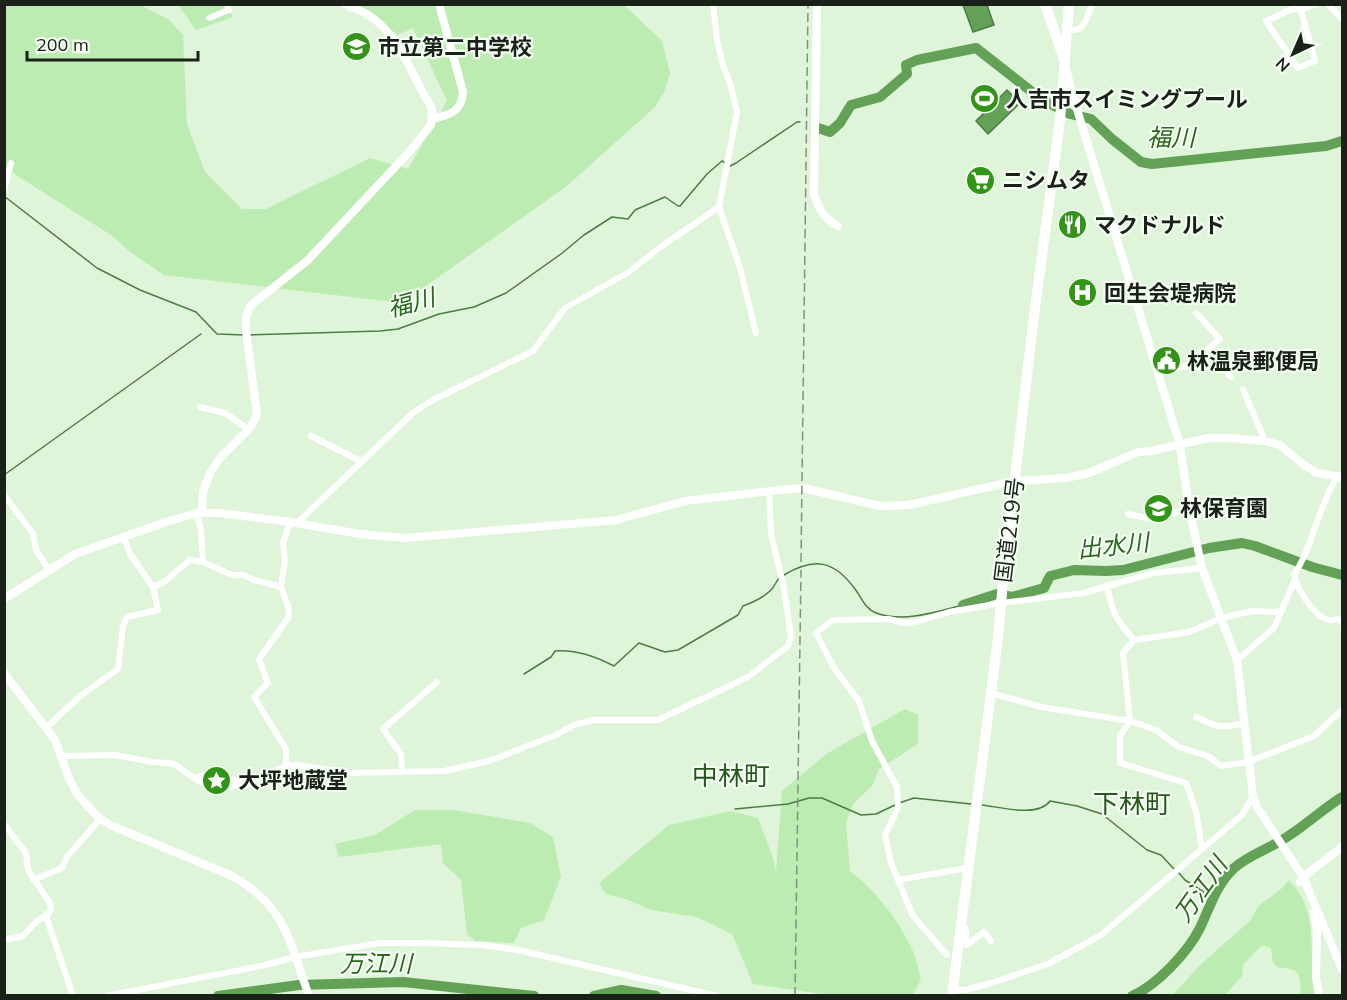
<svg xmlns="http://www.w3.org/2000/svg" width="1347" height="1000" font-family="Mulish,'Noto Sans JP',sans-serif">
<rect width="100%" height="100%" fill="#def5d9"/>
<path fill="#bcecb2" d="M4,5H140L168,19L183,35L187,124L205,172L242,209H266L370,158L408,169L447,101L413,28L398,35L358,5H624L662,41L670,73L665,90L655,107L568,185L402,303L164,275L130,252L111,235L5,168Z
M173,5H225L233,17L196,30L179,6Z
M905,709L918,715V744L879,769L872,786L853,804L846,823L850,871C876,891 897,918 911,947C916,957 918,968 921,979L913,995L836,996L753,984L732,934L697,917L651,910L626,899L606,894L599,883L669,825L731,811L758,818L773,858L776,873L782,791L828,753Z
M415,810H454L530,823L553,837L561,877L544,920L521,928L514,943L476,941L467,934L461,880L443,863L441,844L339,857L335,844L375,835Z
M1289,880C1322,914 1306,954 1316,995H1301C1300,976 1301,967 1279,968L1273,963L1271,948L1262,945L1243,965L1242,976L1225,995L1172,996L1200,965L1251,920L1258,906L1281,889Z"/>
<path fill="#63a256" stroke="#4d7b43" stroke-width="1.5" d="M963,5H987L994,25L973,32Z
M1007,90L1020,103L988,134L976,121Z"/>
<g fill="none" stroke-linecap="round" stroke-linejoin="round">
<path stroke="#4d7b43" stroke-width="1.5" d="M730,166L736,163L797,122H800
M4,196L97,268L140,290L196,312L217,334L245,335
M249,335L380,331L398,329L439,314L474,307L506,293L561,254L584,235L612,217L628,219L635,210L665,197L678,206H680L707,174L722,161L726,163
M4,475L201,334
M784,575C814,557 834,560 855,589C862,598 865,609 876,613C904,623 936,612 963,605
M524,674L551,657L555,651C576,649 595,656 614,666L639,643L665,652L678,650L738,615L743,606C754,602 763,598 771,590C775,586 776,581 780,577
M899,803L914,798L971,804
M982,805C1000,807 1038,818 1050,801L1077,806L1102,814L1147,850L1161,855L1174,869
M735,809L788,804L809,798H822L861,815L876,814L895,805
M1178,872L1185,880L1213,898"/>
<path stroke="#63a256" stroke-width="10" d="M818,128L830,132L840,123L851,105L880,97L907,74L906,65L917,60L976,48L1041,99L1070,114L1091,119L1112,139L1141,162L1152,164L1326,146L1342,141
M963,605L997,594L1012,597L1044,588L1050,576L1074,570L1106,571L1123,570L1209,548L1242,543L1255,546L1312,567L1342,575
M218,996L299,985L403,982L534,996
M594,996L621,990L656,996
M1132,996C1157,985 1188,952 1200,928C1210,907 1216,885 1234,868C1249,855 1266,850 1282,840C1303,828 1321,810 1342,797"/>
<path stroke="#fff" stroke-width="6" d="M713,4L717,40L723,65L730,83L737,112L719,207L740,268L756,333
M1300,4L1301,10L1315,61L1298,68L1266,21L1294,8L1301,10L1317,4
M1328,4L1342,19
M209,18L229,10L226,4
M1068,30C1086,33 1085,18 1093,4
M4,190L11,163
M1209,348L1231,377
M1158,372L1186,366L1220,339L1196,313
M1243,389L1265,441
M200,407L225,413L248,429
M311,436L362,462
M1337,477C1318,507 1313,546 1294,575C1297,589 1314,617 1329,620C1332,621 1335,619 1338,619L1342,622
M4,495L33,534L36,550L49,570
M197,513L201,530L203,562
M1128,514L1157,520L1189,507
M297,523L414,412L433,400L533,351L565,308L629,272L659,248L719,207
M1107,585C1112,613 1116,619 1134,640L1123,653L1130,721L1120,736V763L1186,783L1196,811L1202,849
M153,587L164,582L190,560L203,562L232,575H244L254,580L281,587
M1134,640L1189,632L1222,618L1252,611L1277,612L1283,610
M1237,660L1274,628L1294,582
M991,693L1041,707L1130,721L1156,730L1179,747L1208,756L1221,766L1248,762L1314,736L1342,710
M1196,717C1216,727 1222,729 1244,723
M46,728L80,696L118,669L123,626L127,617L158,610L153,587L130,554L124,537
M62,756L116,755L152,762L169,763L174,764L200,782L223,789L252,781L286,766L298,765L347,773L444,771L489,761L556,735L574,725L593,720H658L748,677L788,646L791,637L784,588L771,534L769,491
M286,766V749L254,697L268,683L259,659L288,618L289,609L281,587L285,561L283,543L290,522
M402,771L401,754L383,729L437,682
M195,778C210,771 227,774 241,784
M4,824L26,853L28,870L50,903L51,908L49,913L36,922L23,936L4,940
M33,880L62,868L67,857L101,818
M898,880L967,868
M46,916L73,996
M961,927L966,928L967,945L984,932L991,941
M947,955L913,916L891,863L885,835L898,808L897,787L872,741L859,701L834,668L816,633L831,621L837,620L889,619L904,623L916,622L949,612L1001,603L1083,593L1154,573L1202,568
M954,990H965L991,983L1048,964L1101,935L1242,815L1253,796
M106,996L266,965L295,957L380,943H423L482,945L518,950L717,996"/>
<path stroke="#fff" stroke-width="8" d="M817,4L814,194C819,209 823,218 838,226
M1066,68L1072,93L1180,445L1189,507L1202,568L1237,660L1253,796L1257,807L1303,877L1342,969
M433,119C449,115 462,112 463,92L439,4
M202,513L203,492L210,473L220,458L251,427L257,414L246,331V317L250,306L308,260L410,151L431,125L432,110L430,105C412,76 400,36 370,16C363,11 353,8 345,4
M4,599L75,554L166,522L197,513H219L290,522L360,534L406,538L616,520L685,501L779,490L803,488L880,506L909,505L1015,481L1066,478L1089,473L1138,452L1151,451L1209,438H1231L1265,441L1280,445L1304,465L1317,473L1342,477
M4,673L55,740L69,778L77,794L97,816L110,825L230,875C286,905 289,941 309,996
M1300,882L1303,877L1342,847
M1314,912L1317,932L1316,977L1319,996"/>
<path stroke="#fff" stroke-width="10" d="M1045,4L1064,59
M952,996L998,638L1004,570L1034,316L1060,120L1069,4"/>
<path stroke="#81917e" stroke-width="1.5" stroke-dasharray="9 4.5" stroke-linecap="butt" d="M801,562L808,4
M795,996L801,570"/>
</g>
<defs>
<symbol id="school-disc" viewBox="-11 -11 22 22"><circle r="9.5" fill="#339517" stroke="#f4fef2"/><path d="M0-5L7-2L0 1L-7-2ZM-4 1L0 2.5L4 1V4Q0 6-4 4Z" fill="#fff"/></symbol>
<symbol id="stadium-disc" viewBox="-11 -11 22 22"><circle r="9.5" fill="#339517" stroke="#f4fef2"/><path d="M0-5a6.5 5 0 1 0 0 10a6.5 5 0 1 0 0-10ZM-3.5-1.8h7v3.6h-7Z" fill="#fff"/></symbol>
<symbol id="supermarket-disc" viewBox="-11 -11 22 22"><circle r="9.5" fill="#339517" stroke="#f4fef2"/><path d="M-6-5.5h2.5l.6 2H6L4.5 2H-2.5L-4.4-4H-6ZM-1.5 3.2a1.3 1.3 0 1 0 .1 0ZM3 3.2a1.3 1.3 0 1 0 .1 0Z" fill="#fff"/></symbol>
<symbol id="restaurant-disc" viewBox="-11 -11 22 22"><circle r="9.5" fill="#339517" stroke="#f4fef2"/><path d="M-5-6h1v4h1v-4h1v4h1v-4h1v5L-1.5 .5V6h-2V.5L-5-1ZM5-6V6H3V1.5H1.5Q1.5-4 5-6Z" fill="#fff"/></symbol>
<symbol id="hospital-disc" viewBox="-11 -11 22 22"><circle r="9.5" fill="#339517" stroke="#f4fef2"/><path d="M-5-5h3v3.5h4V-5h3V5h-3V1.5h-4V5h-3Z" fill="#fff"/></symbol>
<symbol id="civic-disc" viewBox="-11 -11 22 22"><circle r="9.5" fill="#339517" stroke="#f4fef2"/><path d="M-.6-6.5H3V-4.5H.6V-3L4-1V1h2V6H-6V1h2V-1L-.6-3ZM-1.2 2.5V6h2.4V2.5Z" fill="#fff"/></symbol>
<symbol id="sight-disc" viewBox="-11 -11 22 22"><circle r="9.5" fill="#339517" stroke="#f4fef2"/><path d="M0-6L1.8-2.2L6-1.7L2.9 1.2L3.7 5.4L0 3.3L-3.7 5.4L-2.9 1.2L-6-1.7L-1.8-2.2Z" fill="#fff"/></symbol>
</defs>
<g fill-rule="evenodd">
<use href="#school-disc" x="340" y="30" width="33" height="33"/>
<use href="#stadium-disc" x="968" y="82" width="33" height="33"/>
<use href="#supermarket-disc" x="964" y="164" width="33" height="33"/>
<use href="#restaurant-disc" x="1056" y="208" width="33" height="33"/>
<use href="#hospital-disc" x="1066" y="276" width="33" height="33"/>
<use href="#civic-disc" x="1150" y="344" width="33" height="33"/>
<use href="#school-disc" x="1142" y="492" width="33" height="33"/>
<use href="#sight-disc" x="200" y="764" width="33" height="33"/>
</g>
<g text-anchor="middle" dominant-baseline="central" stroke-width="4.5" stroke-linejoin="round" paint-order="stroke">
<g font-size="22" font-weight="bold" fill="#192118" stroke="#f4fef2" text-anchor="start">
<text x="378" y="47">市立第二中学校</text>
<text x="1006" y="99">人吉市スイミングプール</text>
<text x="1002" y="180">ニシムタ</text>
<text x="1094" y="225">マクドナルド</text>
<text x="1104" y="293">回生会堤病院</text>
<text x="1187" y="361">林温泉郵便局</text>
<text x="1180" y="508">林保育園</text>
<text x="238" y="780">大坪地蔵堂</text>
</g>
<g font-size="22" fill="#192118" stroke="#f4fef2">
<text transform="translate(1009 530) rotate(-83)">国道219号</text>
</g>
<g font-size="24" font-style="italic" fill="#2b671c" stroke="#f4fef2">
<text x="1171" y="137">福川</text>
<text transform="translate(411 302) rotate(-15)">福川</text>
<text transform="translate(1113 545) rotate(-6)">出水川</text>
<text transform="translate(1200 889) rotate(-55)">万江川</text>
<text x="376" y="963">万江川</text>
</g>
<g font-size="26" fill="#28571e" stroke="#f4fef2">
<text x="731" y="775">中林町</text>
<text x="1132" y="803">下林町</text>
</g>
</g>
<rect width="1347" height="1000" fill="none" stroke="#192118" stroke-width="12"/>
<g transform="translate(1293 54) rotate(224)" stroke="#f4fef2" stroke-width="4.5" paint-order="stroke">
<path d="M0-4.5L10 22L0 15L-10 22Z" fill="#192118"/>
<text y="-9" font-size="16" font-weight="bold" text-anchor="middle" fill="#192118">N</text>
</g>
<path d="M27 51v9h171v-9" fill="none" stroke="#192118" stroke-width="3"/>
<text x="36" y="51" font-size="18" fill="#192118" stroke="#f4fef2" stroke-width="4.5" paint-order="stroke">200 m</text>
</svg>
